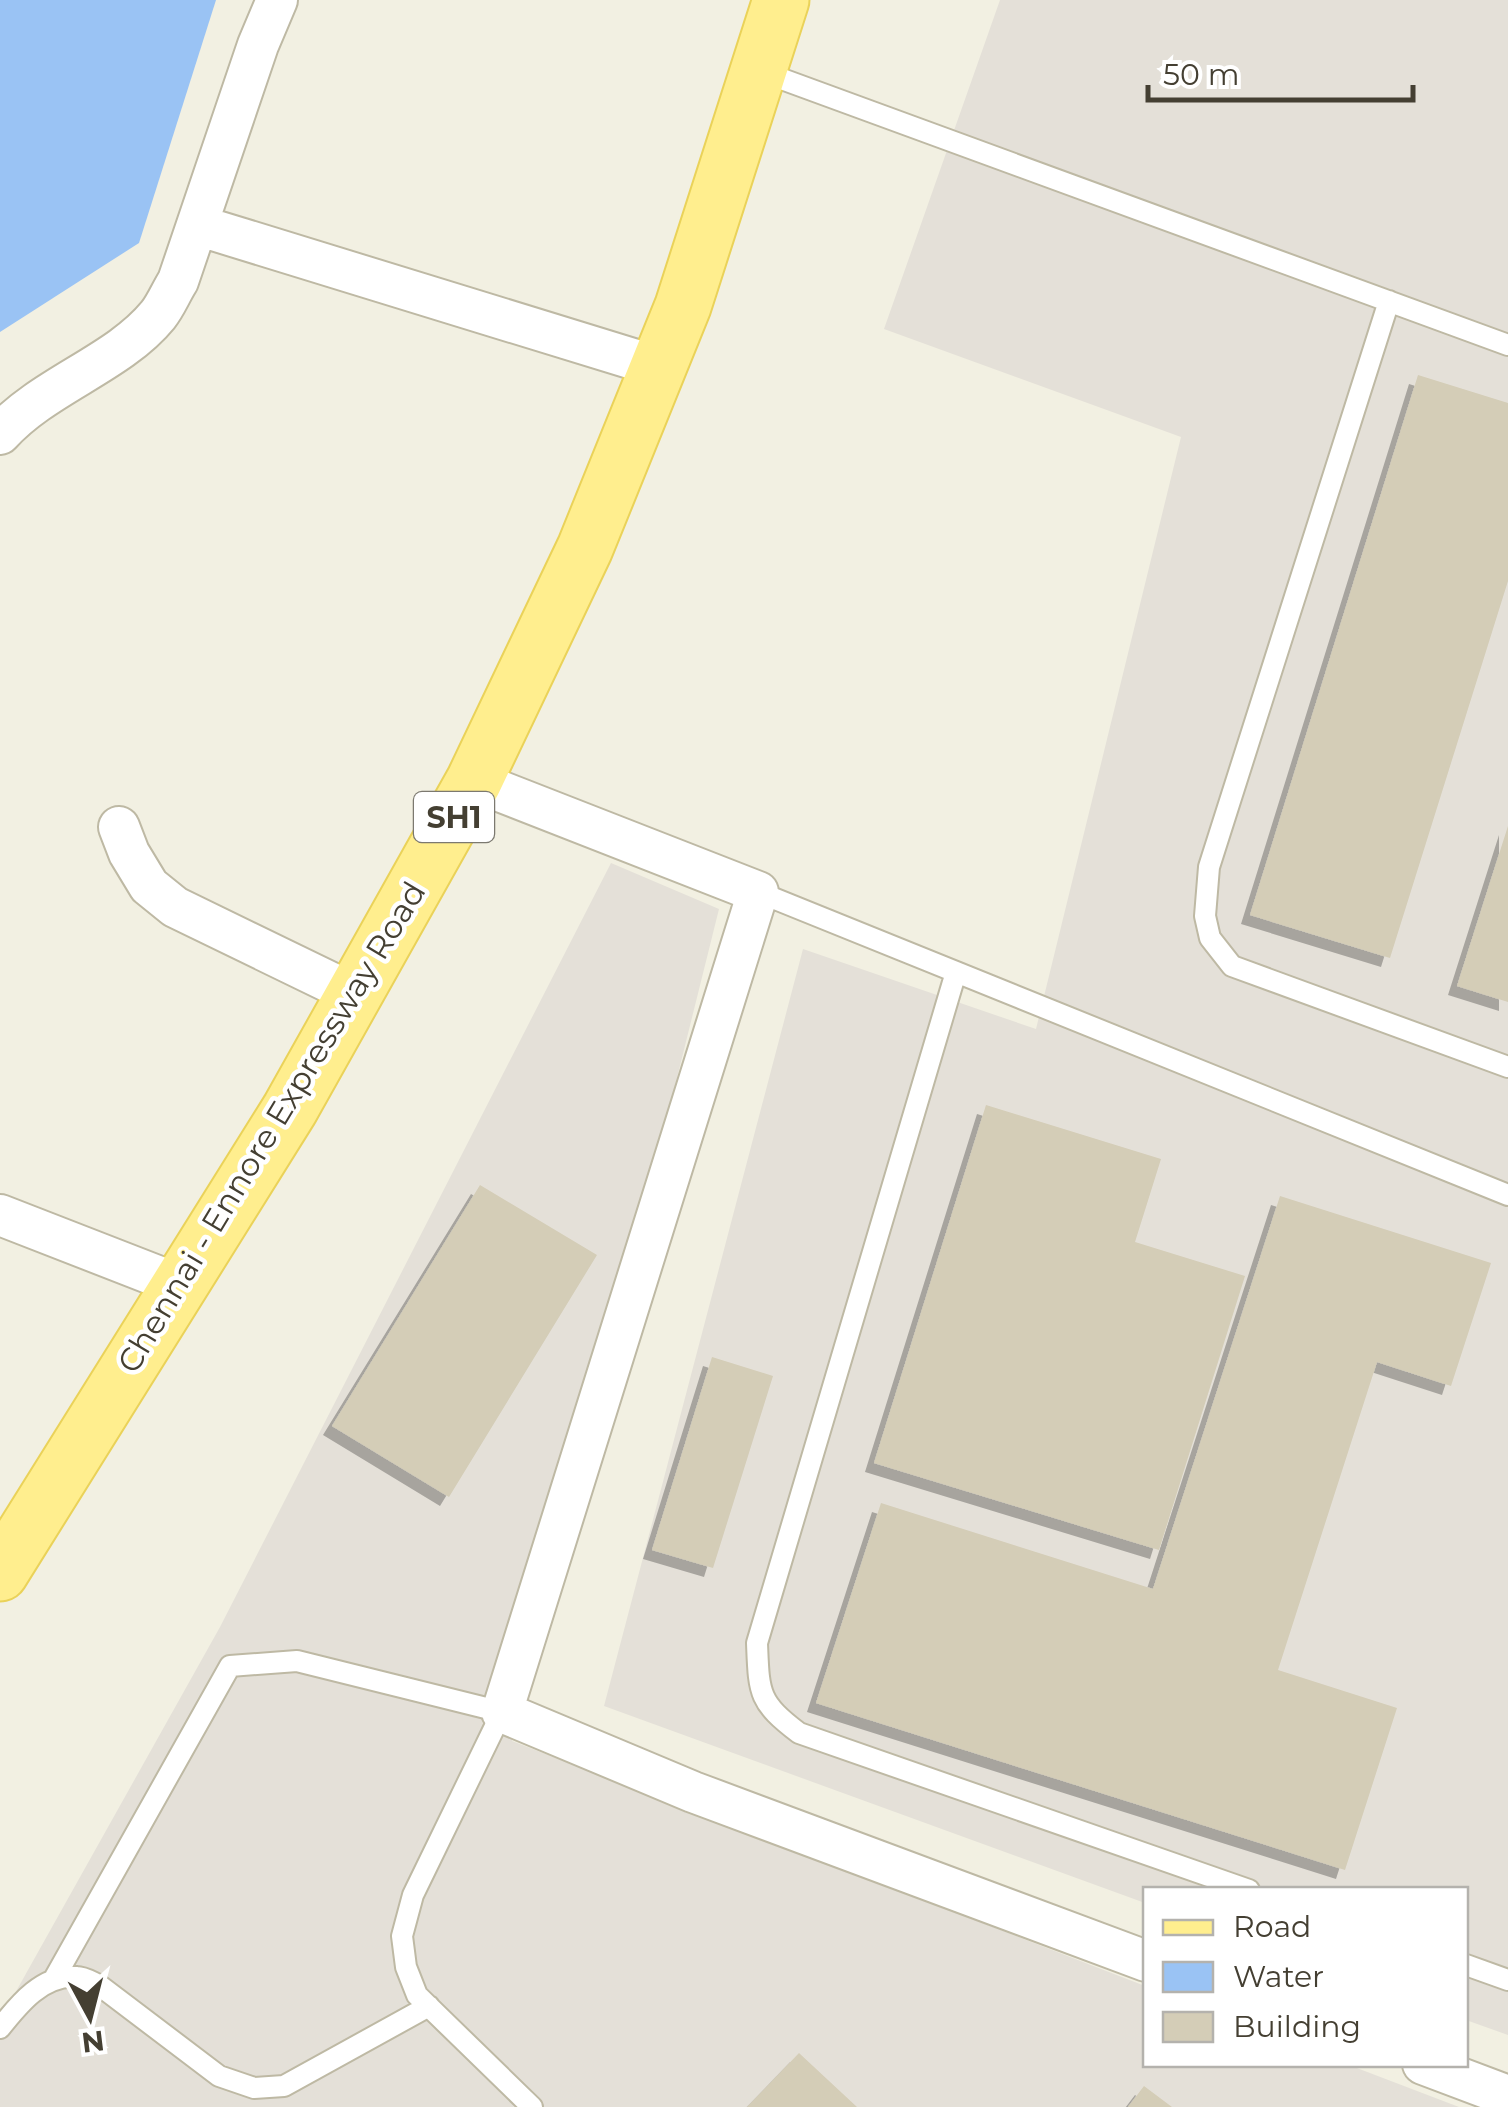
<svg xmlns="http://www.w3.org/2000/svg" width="1508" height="2107" font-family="Montserrat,sans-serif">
<defs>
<filter id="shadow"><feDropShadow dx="-9" dy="9" stdDeviation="0" flood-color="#0004"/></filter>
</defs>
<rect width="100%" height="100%" fill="#f2f0e2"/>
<path fill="#e4e0d8" d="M1000,0H1508V2035L1466,2020V1890H1146L1145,1903L604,1706L803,949L1036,1029L1181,437L884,329Z
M611,863L719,909L512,1741L1145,1986L1146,2064L1349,2065L1459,2107H0V2020L220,1627Z"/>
<path fill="#9ac3f4" d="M0,0H216L139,243L0,332Z"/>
<path fill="#d4cdb7" filter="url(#shadow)" d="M1418,375L1508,403V581L1390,958L1250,915Z
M1508,826V1002L1457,986Z
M986,1105L1161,1159L1135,1242L1245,1276L1159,1550L874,1463Z
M480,1185L597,1255L449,1497L332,1426Z
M1280,1196L1491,1263L1451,1386L1377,1362L1278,1670L1397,1708L1345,1870L816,1703L881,1503L1153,1589Z
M712,1357L773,1376L713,1568L652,1550Z
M799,2053L857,2107H747Z
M1144,2086L1172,2107H1128Z"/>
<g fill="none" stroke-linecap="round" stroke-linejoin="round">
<defs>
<path id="lane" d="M760,71L1508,345
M1389,301L1209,867L1205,916L1210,938L1232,966L1508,1067
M758,892L1508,1195
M956,972L757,1643C759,1693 758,1702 799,1733L1249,1890
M1466,1965L1508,1980
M54,1979L230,1666L297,1661L502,1712L413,1895L402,1936L406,1967L417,1995L532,2107
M0,2028C19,2004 43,1974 77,1977C84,1977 92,1982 99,1985L219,2076L254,2088L284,2086L429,2006"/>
<path id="street" d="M197,225L659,367
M0,434C44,385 118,364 158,315C166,305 171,292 178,281L258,45L277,0
M474,781L758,892L502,1712L693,1792L1146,1961
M119,827L129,853L149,886L175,907L354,994
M0,1215L180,1285
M1423,2064L1508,2096"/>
<path id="primary" d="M0,1573L290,1109L474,781L585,548L683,306L781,0"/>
</defs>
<use href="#lane" stroke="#beb9a4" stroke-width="24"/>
<use href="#street" stroke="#beb9a4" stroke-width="44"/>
<use href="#primary" stroke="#ead259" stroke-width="59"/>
<use href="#lane" stroke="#fff" stroke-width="20"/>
<use href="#street" stroke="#fff" stroke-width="40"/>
<use href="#primary" stroke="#ffee8e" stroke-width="55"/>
</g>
<g text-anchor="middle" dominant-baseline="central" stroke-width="9" stroke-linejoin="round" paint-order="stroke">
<rect fill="#fff" stroke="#7c7970" stroke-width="2.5" x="414" y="792" width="80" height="50" rx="8"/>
<g font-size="30" font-weight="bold" fill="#443f32">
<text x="454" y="817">SH1</text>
</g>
<g font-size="32" fill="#443f32" stroke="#fff">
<text transform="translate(271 1127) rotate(-59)">Chennai - Ennore Expressway Road</text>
</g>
</g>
<rect x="1143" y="1887" width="325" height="180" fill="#ffffff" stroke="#b4b2ad" stroke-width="2.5"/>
<rect x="1163" y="1920" width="50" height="15" fill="#ffee8e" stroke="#b4b2ad" stroke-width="2.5"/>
<text x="1233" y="1937" font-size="30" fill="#443f32">Road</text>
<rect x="1163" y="1962" width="50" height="30" fill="#9ac3f4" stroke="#b4b2ad" stroke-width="2.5"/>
<text x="1233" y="1987" font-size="30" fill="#443f32">Water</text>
<rect x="1163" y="2012" width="50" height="30" fill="#d4cdb7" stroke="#b4b2ad" stroke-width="2.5"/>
<text x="1233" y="2037" font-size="30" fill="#443f32">Building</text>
<g transform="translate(90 2017) rotate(173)" stroke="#ffffff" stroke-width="8" paint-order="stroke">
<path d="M0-8L18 38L0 25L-18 38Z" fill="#443f32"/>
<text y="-15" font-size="28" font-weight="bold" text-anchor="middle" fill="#443f32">N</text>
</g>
<path d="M1148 85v15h265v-15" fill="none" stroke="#443f32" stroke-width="5"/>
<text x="1163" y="85" font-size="30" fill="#443f32" stroke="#ffffff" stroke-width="8" paint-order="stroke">50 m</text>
</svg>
